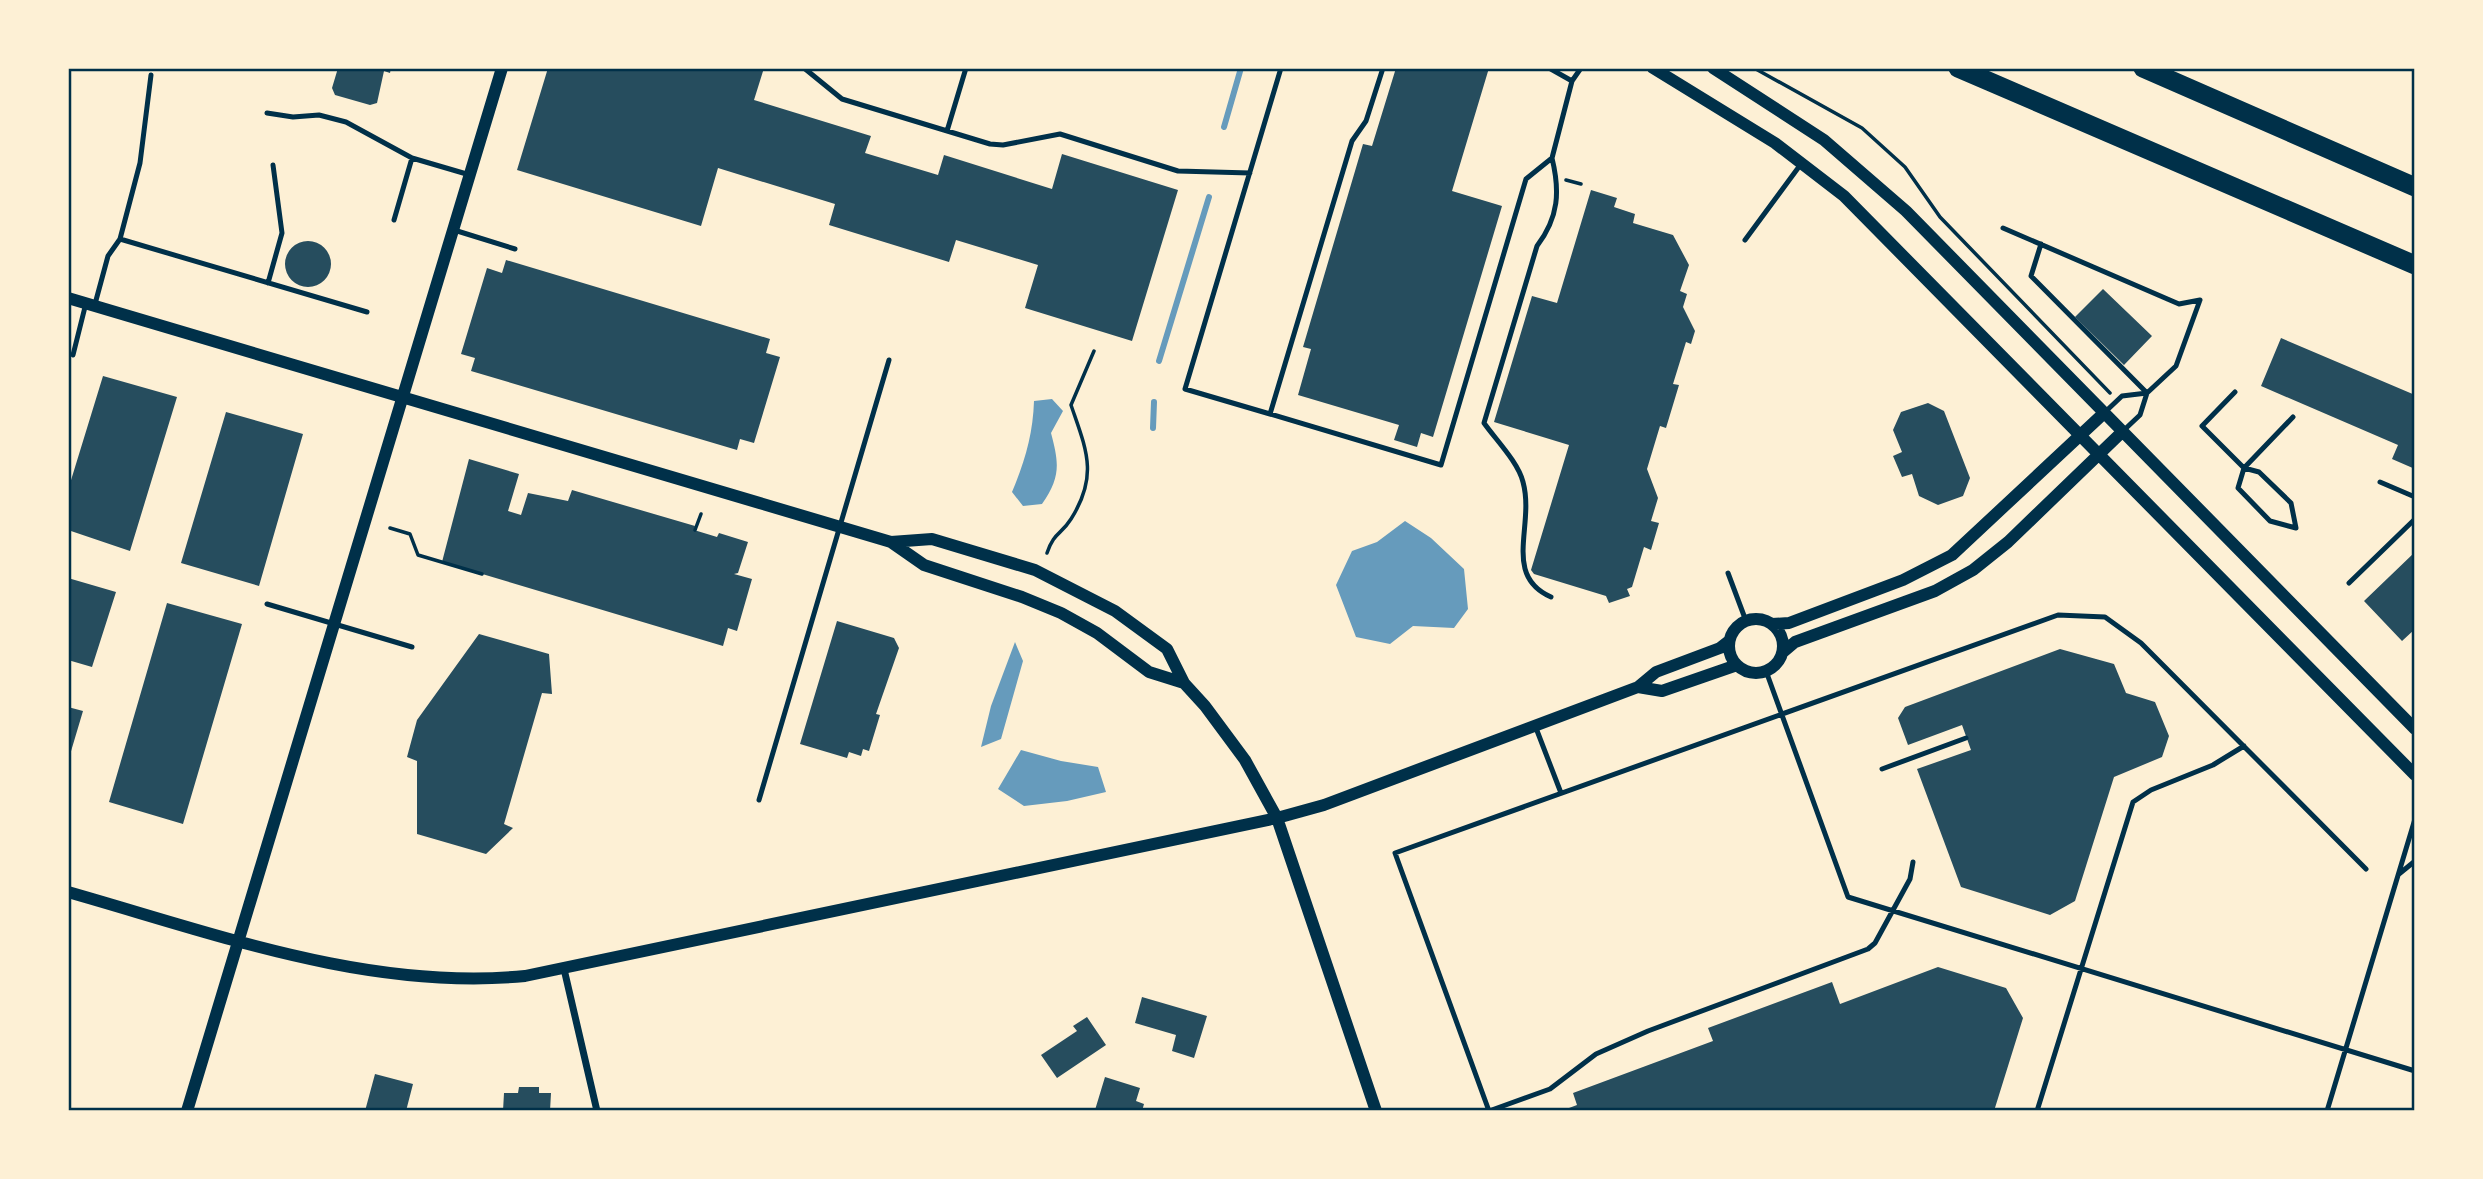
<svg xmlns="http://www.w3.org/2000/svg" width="2483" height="1179" font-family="'Sofia Sans Condensed',sans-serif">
<rect width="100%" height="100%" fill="#fdf0d5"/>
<path fill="#669bbc" d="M1052,399L1063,411L1051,433C1059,463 1061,477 1042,504L1023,506L1012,492C1025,461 1033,434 1034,401Z
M1405,521L1431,538L1464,569L1468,609L1454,628L1413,626L1390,644L1356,637L1336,585L1352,551L1377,542Z
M1015,642L1023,661L1001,739L981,747L991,706Z
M1021,750L1061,761L1098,767L1106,792L1067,801L1024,806L998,789Z"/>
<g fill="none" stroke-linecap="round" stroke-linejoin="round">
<path stroke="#669bbc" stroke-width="6" d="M1224,127L1241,68
M1159,361L1209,197
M1153,428L1154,402"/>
</g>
<path fill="#264d5e" d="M338,68H391L390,73L384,71L377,103L370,105L335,95L332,88Z
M548,68H764L754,100L871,136L865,153L938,175L944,155L1052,189L1062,154L1178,190L1132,341L1025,308L1038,265L956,240L949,262L829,225L835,204L718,168L701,226L517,170Z
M1396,68H1489L1452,191L1502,206L1433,437L1421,433L1417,447L1394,440L1399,425L1298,395L1311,349L1303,347L1363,144L1372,146Z
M1591,190L1617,198L1614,207L1635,214L1633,223L1673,235L1689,265L1680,291L1687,294L1683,307L1695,331L1691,344L1686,342L1673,384L1679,385L1666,428L1660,426L1647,469L1658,498L1651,521L1659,523L1651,550L1644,547L1632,587L1627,589L1630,596L1609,603L1606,596L1534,574L1531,570L1569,445L1494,422L1532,296L1557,303Z
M285 264a23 23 0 1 1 46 0a23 23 0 1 1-46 0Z
M506,260L770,339L766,353L780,357L754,443L740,439L737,450L471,371L475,358L461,354L487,268L502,273Z
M2103,289L2152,336L2124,365L2075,317Z
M2281,338L2415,395V469L2392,459L2398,445L2261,386Z
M103,376L177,397L130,551L68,530V490Z
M1928,403L1944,411L1970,478L1963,496L1938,505L1919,496L1912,474L1902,477L1893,456L1902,452L1893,430L1901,412Z
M226,412L303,434L259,586L181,563Z
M469,459L519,474L508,511L521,515L528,493L568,501L572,490L695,526L694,530L717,537L719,533L748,542L738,573L734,574L752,579L737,631L728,628L723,646L442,562Z
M2415,552V629L2402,641L2364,601Z
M68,578L116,592L92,667L68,660Z
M167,603L242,624L183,824L109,802Z
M837,621L894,638L899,648L876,714L880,715L869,751L863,749L861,756L849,752L847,758L800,744Z
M479,634L549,654L552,694L542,693L504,824L513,828L486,854L417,834V761L407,757L417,720Z
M2060,649L2114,664L2126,693L2155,702L2169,736L2162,757L2114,777L2075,901L2050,915L1961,887L1917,769L1971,750L1962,725L1908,745L1898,718L1905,707Z
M68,707L83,711L69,758H68Z
M1938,967L2006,988L2023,1018L1994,1111H1561L1577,1105L1573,1093L1713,1041L1708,1028L1832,982L1840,1004Z
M1142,997L1207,1016L1194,1058L1172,1051L1176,1035L1135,1023Z
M1087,1017L1106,1045L1057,1078L1041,1055L1077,1031L1073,1026Z
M375,1074L413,1084L406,1111H365Z
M1105,1077L1140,1088L1136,1101L1144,1104L1142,1111L1095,1110Z
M519,1087H539V1093H551L550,1111H503L504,1093H518Z"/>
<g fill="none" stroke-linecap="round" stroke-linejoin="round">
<path stroke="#003049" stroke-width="3.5" d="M1754,68L1862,128L1905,167L1940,217L2110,393
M1566,180L1581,184
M390,528L410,534L418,555L482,574
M695,530L701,514
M1047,553C1054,532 1061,535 1071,519C1099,475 1086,449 1071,405L1094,351"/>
<path stroke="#003049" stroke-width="5" d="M804,68L842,99L990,144L1003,145L1060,134L1178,171L1250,173
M1281,68L1185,389L1270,414L1352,141L1366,121L1383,68
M1549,68L1572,81
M267,113L293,117L319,115L346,122L412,158L470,175
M947,131L966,68
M394,220L412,158
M2003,228L2179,304L2200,300
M454,230L515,249
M120,239L367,312
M1745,240L1801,164
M2041,244L2031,276L2147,393
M268,283L282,233L273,165
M95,304L108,256L120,239L140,163L151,75
M73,355L86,303
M2235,392L2202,426L2244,468L2293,417
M2104,413L2122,396L2147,393
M1270,414L1441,465L1526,179L1552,158L1572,81L1581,68
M2123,431L2140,415L2147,393L2176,366L2200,300
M2244,468L2259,472L2291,503L2296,528L2270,521L2238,488Z
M2380,482L2415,497
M1728,573L1746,621
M2349,583L2415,519
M1551,597C1502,575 1535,526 1523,482C1518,462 1496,440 1484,423L1537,246C1559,217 1560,191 1552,158
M267,604L412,647
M1766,671L1848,897L2415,1071
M1536,728L1561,793
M1882,769L1966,738
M759,800L889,360
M2399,874L2415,861
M1489,1111L1395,853L2058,615L2105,617L2141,643L2366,869
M1489,1111L1550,1089L1596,1054L1648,1031L1868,949L1875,943L1910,879L1913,862
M2037,1111L2133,802L2151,790L2213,765L2244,746
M2327,1111L2415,819"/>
<path stroke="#003049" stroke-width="7" d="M564,969L597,1111"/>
<path stroke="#003049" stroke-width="12" d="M1653,68L1775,143L1844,196L2415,775
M1713,68L1824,140L1906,211L2415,729
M68,298L891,542L924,565L1022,597L1061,613L1097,633L1149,672L1184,683
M891,542L932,539L1035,570L1115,611L1167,649L1184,683L1205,706L1245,760L1277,818L1376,1111
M1729 646a27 27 0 1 1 54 0a27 27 0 1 1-54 0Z
M1772,624L1789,623L1903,580L1952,555L2103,414
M1782,653L1795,642L1935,591L1973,570L2008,542L2121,433
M1638,687L1662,691L1737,665
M68,892C216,934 369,991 525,976L1277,818L1324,805L1638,687L1656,672L1720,648L1729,641
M187,1111L502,68"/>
<path stroke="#003049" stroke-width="19" d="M1958,68L2415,265
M2143,68L2415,187"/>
</g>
<rect width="2483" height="1179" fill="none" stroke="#fdf0d5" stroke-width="140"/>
<rect x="70" y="70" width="2343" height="1039" fill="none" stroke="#003049" stroke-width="2.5"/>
</svg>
